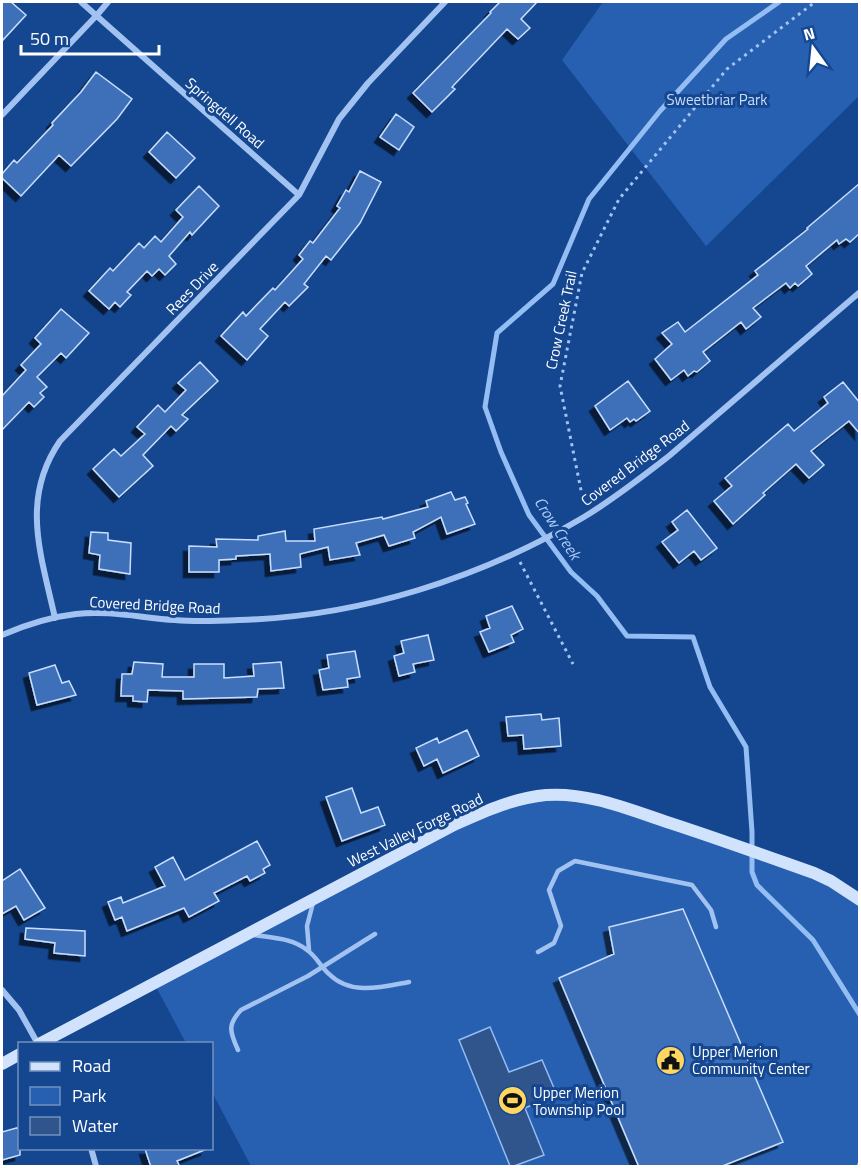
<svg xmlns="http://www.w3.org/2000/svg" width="861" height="1168" font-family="'Titillium Web',sans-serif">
<defs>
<filter id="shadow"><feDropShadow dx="-5.5" dy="5.5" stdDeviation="0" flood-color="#0009"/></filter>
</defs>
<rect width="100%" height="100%" fill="#154791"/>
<path fill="#2760b0" d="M603,2H859V96L706,246L562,60Z
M563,795L769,856L859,900V1166H251L212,1092V1044L186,1043L154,983L480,813Z"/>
<path fill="#30558c" stroke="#94bdf4" stroke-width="1.5" d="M490,1027L509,1072L542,1060L557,1095L525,1108L544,1155L514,1166H510L459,1040Z"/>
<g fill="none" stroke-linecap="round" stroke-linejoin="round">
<path stroke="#94bdf4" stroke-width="5" d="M779,2L726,39L660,111L589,199L553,284L497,333L485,407L501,452L529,515L571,572L597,596L627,636L693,637L710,687L746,747L752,832V872L757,885L813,940L860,1015
M859,1166L860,1164"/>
</g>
<path fill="#3d70b9" stroke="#c9defc" stroke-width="1.5" filter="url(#shadow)" d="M2,2H11L26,15L2,41Z
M500,2H537L521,19L530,28L518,39L507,29L452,87L455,89L432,112L413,93L491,13L490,12Z
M96,72L132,99L117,119L71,166L59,155L21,196L2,178V174L14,160L17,163L53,125L52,123L81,92Z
M396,114L414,127L399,150L380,137Z
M167,132L195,158L176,178L149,152Z
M360,171L381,182L360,223L331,260L326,256L304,284L308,287L289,306L285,302L260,329L268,336L247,360L221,336L243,312L246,316L273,288L275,290L303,259L299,255L310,241L313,243L340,208L337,206L346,190L349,192Z
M860,183V233L850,242L846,239L839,244L837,240L806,266L812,274L798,286L795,283L790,288L786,283L753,308L761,317L746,329L741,322L703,352L710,361L697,372L694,371L688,376L684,370L671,380L655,359L672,344L662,333L678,322L685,332L758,275L755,271L808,229L807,228Z
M199,186L219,206L192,235L190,232L169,256L176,264L165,275L159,269L152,276L147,271L127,292L131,295L120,307L115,302L109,309L89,291L110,268L113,271L139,243L144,248L155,236L161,242L183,217L176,210Z
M61,309L89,333L66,358L61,353L37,377L47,387L40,393L44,397L34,407L29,402L2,430V396L26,370L21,365L41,344L35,338Z
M200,362L218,381L182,415L188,419L176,431L171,426L143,455L153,466L119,497L93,469L114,449L121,456L145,434L137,427L158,405L165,412L186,390L178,383Z
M628,381L650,411L636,421L634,419L630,422L627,418L610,430L595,406Z
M843,382L860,403V434L849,421L811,451L824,465L809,478L796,464L763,493L765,495L733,524L714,501L732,486L725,478L788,424L794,431L828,403L824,397Z
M451,492L455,500L465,497L468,503L466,504L475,524L447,534L441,517L413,532L415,538L389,546L384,535L356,543L360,555L330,560L328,547L300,554L301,567L271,571L270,554L236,556V559L219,560V572H189V546L217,547L216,539L258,540V536L285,531L286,541H315L314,529L382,517L383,519L428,507L426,501Z
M687,510L717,548L701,560L694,551L679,563L662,542L678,530L672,522Z
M91,532L108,533V540L131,543L130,574L99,569L100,555L89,553Z
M512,606L523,629L511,635L514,642L489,652L480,632L490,628L486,616Z
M428,635L434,660L413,664L415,672L399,676L394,656L404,653L401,641Z
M355,651L360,677L347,679L348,687L323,690L319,670L329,668L327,655Z
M134,662L163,664L162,677H194V664H224V678L254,676L253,664L281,662L284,688L258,689L257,697L183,699V691L148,690L147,702L133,701V696H121L122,674H132Z
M55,665L62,683L69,681L76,695L37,705L29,673Z
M541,714L542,720L559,718L561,746L524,749L523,735L508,736L506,717Z
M467,730L479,756L443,773L437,759L424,766L416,748L437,738L439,743Z
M352,788L361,813L378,807L385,825L342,841L326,797Z
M257,841L270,865L263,869L265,873L250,881L247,876L214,893L219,901L189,917L184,908L127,931L122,917L115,920L108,902L121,897L123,903L165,886L155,867L173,857L185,880Z
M20,869L45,908L24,920L16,906L2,914V881Z
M683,909L783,1142L720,1167H639L559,978L614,954L609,927Z
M26,928L85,931V956L54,953L55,943L25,939Z
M20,1127V1155L2,1160V1132Z
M145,1149H207L177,1161L180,1167H151Z"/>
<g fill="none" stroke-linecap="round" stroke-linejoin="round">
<path stroke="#a2c3f1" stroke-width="3" stroke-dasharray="3 4.5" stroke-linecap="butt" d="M584,505L560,386L582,273L619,199L727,69L815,2
M520,562L573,664"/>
<path stroke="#a2c3f1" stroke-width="4.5" d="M254,935C272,938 292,938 307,950C316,956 321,967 329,974C351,996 382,987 409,982
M309,950L307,926L313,903
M538,952L554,943L561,926L549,890L558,871L575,861L692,885L711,910L716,927
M238,1050C230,1032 227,1025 241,1010L308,976L375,934"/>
<path stroke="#a2c3f1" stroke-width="6" d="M81,2L299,195
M2,115L97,15L108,2
M55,618C41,555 20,499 60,441L299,195L339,119L368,83L445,2
M2,635C25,625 50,617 76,614C109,610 142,618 175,620C196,622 218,621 239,620C359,617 481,578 584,517C614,499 642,477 669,456L860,292
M2,990L19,1010L38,1044
M91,1148L96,1166"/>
<path stroke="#d0e2fc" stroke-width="12" d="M39,1044L454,825C483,812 513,798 546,795C589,792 630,810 670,823C719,839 766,856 814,873L831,881L860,900
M2,1064L20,1054"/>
</g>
<defs>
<symbol id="civic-disc" viewBox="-11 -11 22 22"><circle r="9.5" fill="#ffd662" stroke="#154791"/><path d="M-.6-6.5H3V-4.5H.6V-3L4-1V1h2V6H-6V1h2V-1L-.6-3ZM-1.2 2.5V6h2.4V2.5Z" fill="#111"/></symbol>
<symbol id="stadium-disc" viewBox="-11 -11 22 22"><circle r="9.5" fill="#ffd662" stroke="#154791"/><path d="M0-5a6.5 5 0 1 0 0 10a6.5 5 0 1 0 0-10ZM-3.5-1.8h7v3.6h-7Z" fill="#111"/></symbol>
</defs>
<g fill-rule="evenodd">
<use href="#civic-disc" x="654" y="1044" width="33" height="33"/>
<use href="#stadium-disc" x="496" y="1084" width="33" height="33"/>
</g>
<g text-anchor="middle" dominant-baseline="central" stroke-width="6" stroke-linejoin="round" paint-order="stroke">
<g font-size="15" fill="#c9defc" stroke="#154791">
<text x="717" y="99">Sweetbriar Park</text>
</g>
<g font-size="15" fill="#fff" stroke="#154791">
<text transform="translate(225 113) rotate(41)">Springdell Road</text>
<text transform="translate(192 288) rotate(-46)">Rees Drive</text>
<text transform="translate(561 320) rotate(-78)">Crow Creek Trail</text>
<text transform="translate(635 463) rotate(-37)">Covered Bridge Road</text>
<text transform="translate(155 605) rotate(3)">Covered Bridge Road</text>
<text transform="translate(415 830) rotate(-26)">West Valley Forge Road</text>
</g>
<g font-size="15" fill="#fff" stroke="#154791" text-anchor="start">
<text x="692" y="1051">Upper Merion<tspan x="692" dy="17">Community Center</tspan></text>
<text x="533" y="1092">Upper Merion<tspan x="533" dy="17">Township Pool</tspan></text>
</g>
<g font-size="16" font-style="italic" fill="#aecdf8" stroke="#154791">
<text transform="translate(558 528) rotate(57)">Crow Creek</text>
</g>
</g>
<rect width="861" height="1168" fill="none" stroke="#ffffff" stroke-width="6"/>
<rect x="18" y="1042" width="195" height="108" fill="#154791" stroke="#7391bd" stroke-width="1.5"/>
<rect x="30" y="1062" width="30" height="9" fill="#d0e2fc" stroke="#7391bd" stroke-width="1.5"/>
<text x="72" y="1072" font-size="18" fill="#ffffff">Road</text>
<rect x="30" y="1087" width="30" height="18" fill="#2760b0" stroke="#7391bd" stroke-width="1.5"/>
<text x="72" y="1102" font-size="18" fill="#ffffff">Park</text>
<rect x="30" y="1117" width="30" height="18" fill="#30558c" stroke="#7391bd" stroke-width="1.5"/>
<text x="72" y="1132" font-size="18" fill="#ffffff">Water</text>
<g transform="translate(813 48) rotate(345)" stroke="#154791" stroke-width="4.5" paint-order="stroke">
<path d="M0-4.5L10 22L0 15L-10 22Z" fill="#ffffff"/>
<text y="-9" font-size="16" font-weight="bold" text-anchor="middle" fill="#ffffff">N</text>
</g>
<path d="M21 45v9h138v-9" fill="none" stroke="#ffffff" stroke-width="3"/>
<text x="30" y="45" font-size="18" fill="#ffffff" stroke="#154791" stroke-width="4.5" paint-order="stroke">50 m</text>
</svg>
